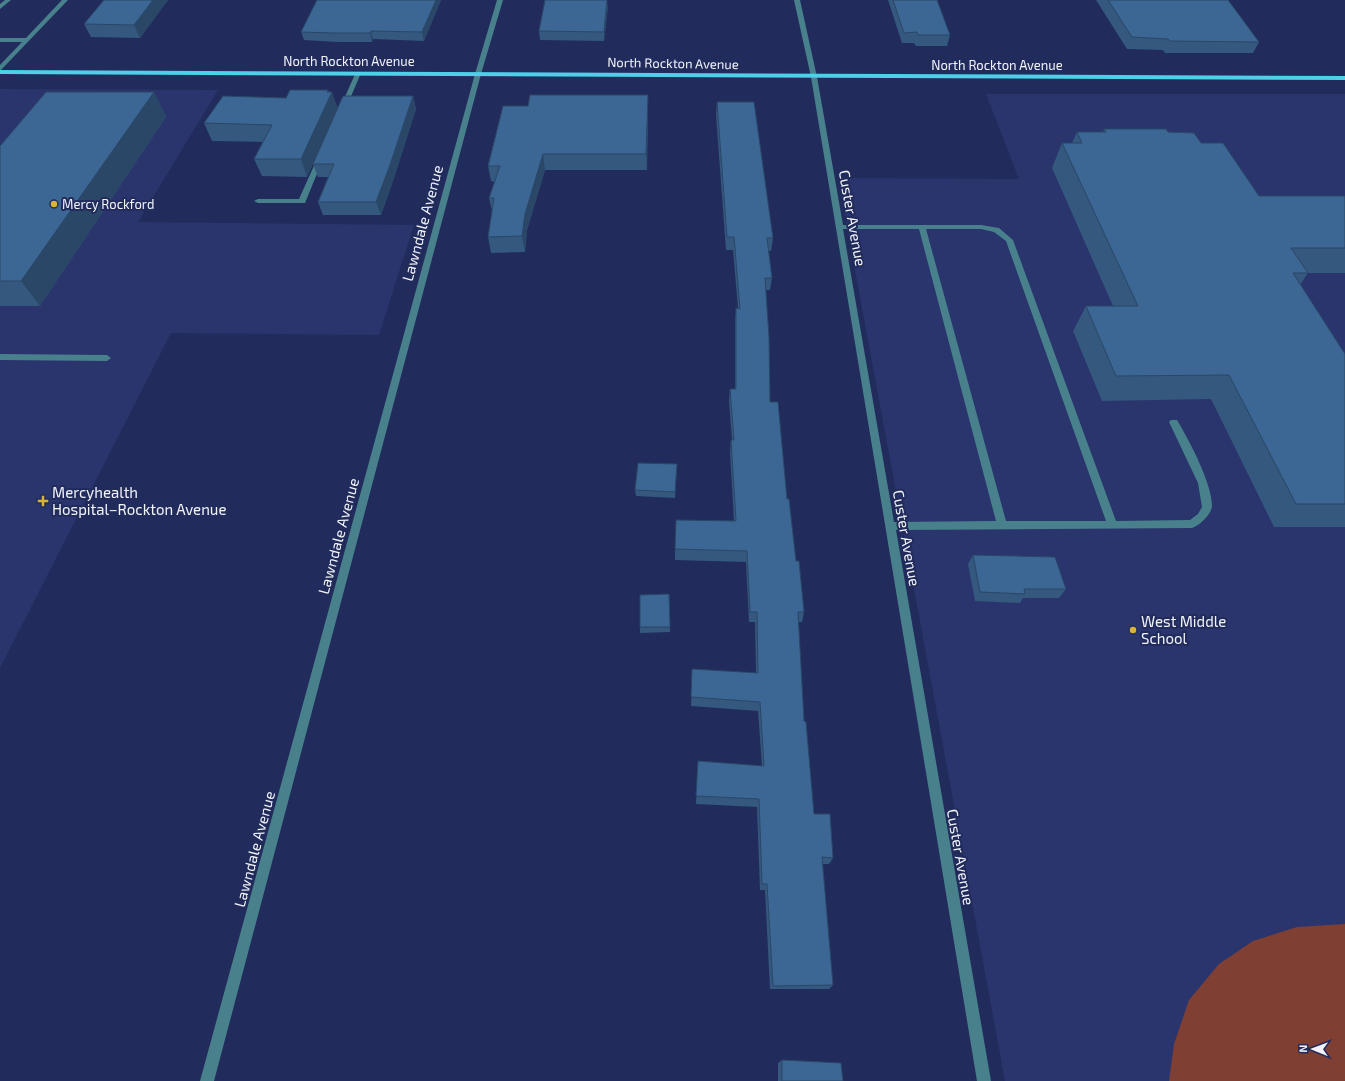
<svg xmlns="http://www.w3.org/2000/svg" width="1345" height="1081" font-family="'Exo 2',sans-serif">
<rect width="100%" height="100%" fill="#212c5c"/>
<path fill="#29356c" d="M0,89L218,90L138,222L414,225L379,335L171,333L0,668Z
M986,94H1345V1081H1005L838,178L1019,179Z"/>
<path fill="#803f33" d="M1345,924V1081H1169L1174,1044L1189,1000L1219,964L1253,941L1297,927Z"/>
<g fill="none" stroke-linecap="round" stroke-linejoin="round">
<path fill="#48818c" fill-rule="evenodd" d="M5,0H11L0,9V4Z
M62,0H68L0,71V65L22,42H0V38H26Z
M497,0H503L481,74L214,1081H200L475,74Z
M794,0H800L817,77L843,225H981L999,228L1013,240L1116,521L1190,520L1198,514L1202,507L1198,483L1169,422L1171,420H1177C1189,440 1212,483 1212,506C1211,515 1200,525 1192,528L896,530L991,1081H977L811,77ZM843,229H919L996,521L894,522ZM926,229H981L994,232L1006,241L1106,521H1006Z
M356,72L361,73L346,108L341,109L340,108Z
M320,157L323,159L305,203H258L254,201L258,199H299L317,159Z
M0,354L107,355L111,358L107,361L0,360Z"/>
<path fill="#4dd0e8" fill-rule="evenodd" d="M0,70L1345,76V80L0,74Z"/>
</g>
<path fill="#34587e" d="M104,0H168L140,38L91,37L84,24Z
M317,0H441L424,41L373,39L372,42H337L304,40L301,32Z
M888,0H937L950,35L947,46H916L914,43H902Z
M1096,0H1228L1259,42L1253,53H1165L1163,50L1127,49Z
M608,6L604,41L540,40L539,31Z
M328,90L338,108L413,96L416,109L394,178L381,215H323L318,202L328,177H318L313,164L307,177L262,176L254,159L263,142L212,141L204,123L286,98Z
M154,92L166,117L40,306H0V146Z
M648,95V111L647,170H545L527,230L525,252L491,253L488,237L492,211L489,198L495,182L491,181L488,166L528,106Z
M717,102L773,238L771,251H768L772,278L770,290H766L770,402L804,612L802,622H798L804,721L814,814L833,858L829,864H822L833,985L829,989H770L765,890H760L757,807L696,804L698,761L762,766L758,711L691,706L692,669L756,673L755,622H749L746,562L675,560V549L734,521L730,452L731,440H732L729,401L730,389H735V321L736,308H738L733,250H726L716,115Z
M1104,129L1168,132L1201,143L1259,196H1345V273H1308L1300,285L1345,354V527H1274L1211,399L1102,401L1073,331L1086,306H1113L1052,168L1062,143H1072L1077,132H1103Z
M677,464L675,498L636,496L635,490Z
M973,555L1066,589L1059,598H1023L1020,603L975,601L968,564Z
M669,594L670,632L640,633V627Z
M782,1060L843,1081H778V1063Z"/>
<path fill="#2a4767" d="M153,0H168L140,38L134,25Z
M436,0H441L424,41L422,32Z
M607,0L608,6L604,41V32Z
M371,31L373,39L372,42L370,33Z
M328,90L330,96L332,92L338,109L307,177L301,159Z
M154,92L166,117L40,306L21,281Z
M648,95V111L647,170L646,154Z
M413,96L416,109L394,178L381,215L376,202Z
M543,154L545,170L527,230L525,252L522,236L525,214Z"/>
<path fill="#3c6693" stroke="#2a4767" d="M104,0H153L134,25L84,24Z
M317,0H436L422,32L371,31L370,33H334L301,32Z
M545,0H607L604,32L539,31Z
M893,0H937L950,35H918L917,32L904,33Z
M1108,0H1228L1259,42L1170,41L1168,39L1132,37Z
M290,90H328L327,92H332L301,159H254L272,125L204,123L223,96L286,98Z
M46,92H154L21,281H0V146Z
M530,95H648L646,154H543L525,214L522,236L488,237L494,198H489L500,166H488L503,106H528Z
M343,96H413L390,165L376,202H318L334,164H313Z
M717,102H754L773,238H767L772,278H765L769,337L770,402H778L787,499H789L796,561H799L804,612H798L804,721L806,722L814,814H830L833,858L822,857L833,985L773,986L767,884H762L759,799L696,796L698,761L764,766L760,702L691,697L692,669L758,673L757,612H750L747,551L675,549L676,520L736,521L731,440H734L730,389H736V308L740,309L734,237H727Z
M1104,129H1166L1168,132L1194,133L1201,143H1223L1259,196H1345V248H1291L1308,273H1293L1345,354V504H1296L1229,375L1116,376L1086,306H1138L1062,143H1082L1077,132H1106Z
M638,463L677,464L675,492L635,490Z
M973,555L1055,557L1066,589H1024L1025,594L980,592Z
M669,594L670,627H640V595Z
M782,1060L841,1063L843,1081H782Z"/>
<g fill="#d9b334" stroke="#212c5c" stroke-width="1.5">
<circle cx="54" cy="204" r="4"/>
<path d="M41 495h4v4h4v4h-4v4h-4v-4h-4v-4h4z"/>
<circle cx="1133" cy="630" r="4"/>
</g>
<g text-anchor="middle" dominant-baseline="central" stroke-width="4" stroke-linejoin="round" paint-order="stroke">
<g font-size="13" fill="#f2f4fa" stroke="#212c5c">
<text x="349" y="61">North Rockton Avenue</text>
<text transform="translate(673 63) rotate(1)">North Rockton Avenue</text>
<text x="997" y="65">North Rockton Avenue</text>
</g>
<g font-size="13" fill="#f2f4fa" stroke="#212c5c" text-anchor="start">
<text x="62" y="204">Mercy Rockford</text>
</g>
<g font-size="15" fill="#f2f4fa" stroke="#212c5c">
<text transform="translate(853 218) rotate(80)">Custer Avenue</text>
<text transform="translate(422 223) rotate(-75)">Lawndale Avenue</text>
<text transform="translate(338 536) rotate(-75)">Lawndale Avenue</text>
<text transform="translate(907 538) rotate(80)">Custer Avenue</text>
<text transform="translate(254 849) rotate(-75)">Lawndale Avenue</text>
<text transform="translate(961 857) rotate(80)">Custer Avenue</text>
</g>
<g font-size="15" fill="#f2f4fa" stroke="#212c5c" text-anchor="start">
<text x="52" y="492">Mercyhealth<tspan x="52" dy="17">Hospital–Rockton Avenue</tspan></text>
<text x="1141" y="621">West Middle<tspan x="1141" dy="17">School</tspan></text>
</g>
</g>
<g transform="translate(1313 1049) rotate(271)" stroke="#212c5c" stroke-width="3" paint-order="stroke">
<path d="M0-3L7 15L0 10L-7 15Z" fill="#f2f4fa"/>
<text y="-6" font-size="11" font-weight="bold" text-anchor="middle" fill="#f2f4fa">N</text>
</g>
</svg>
